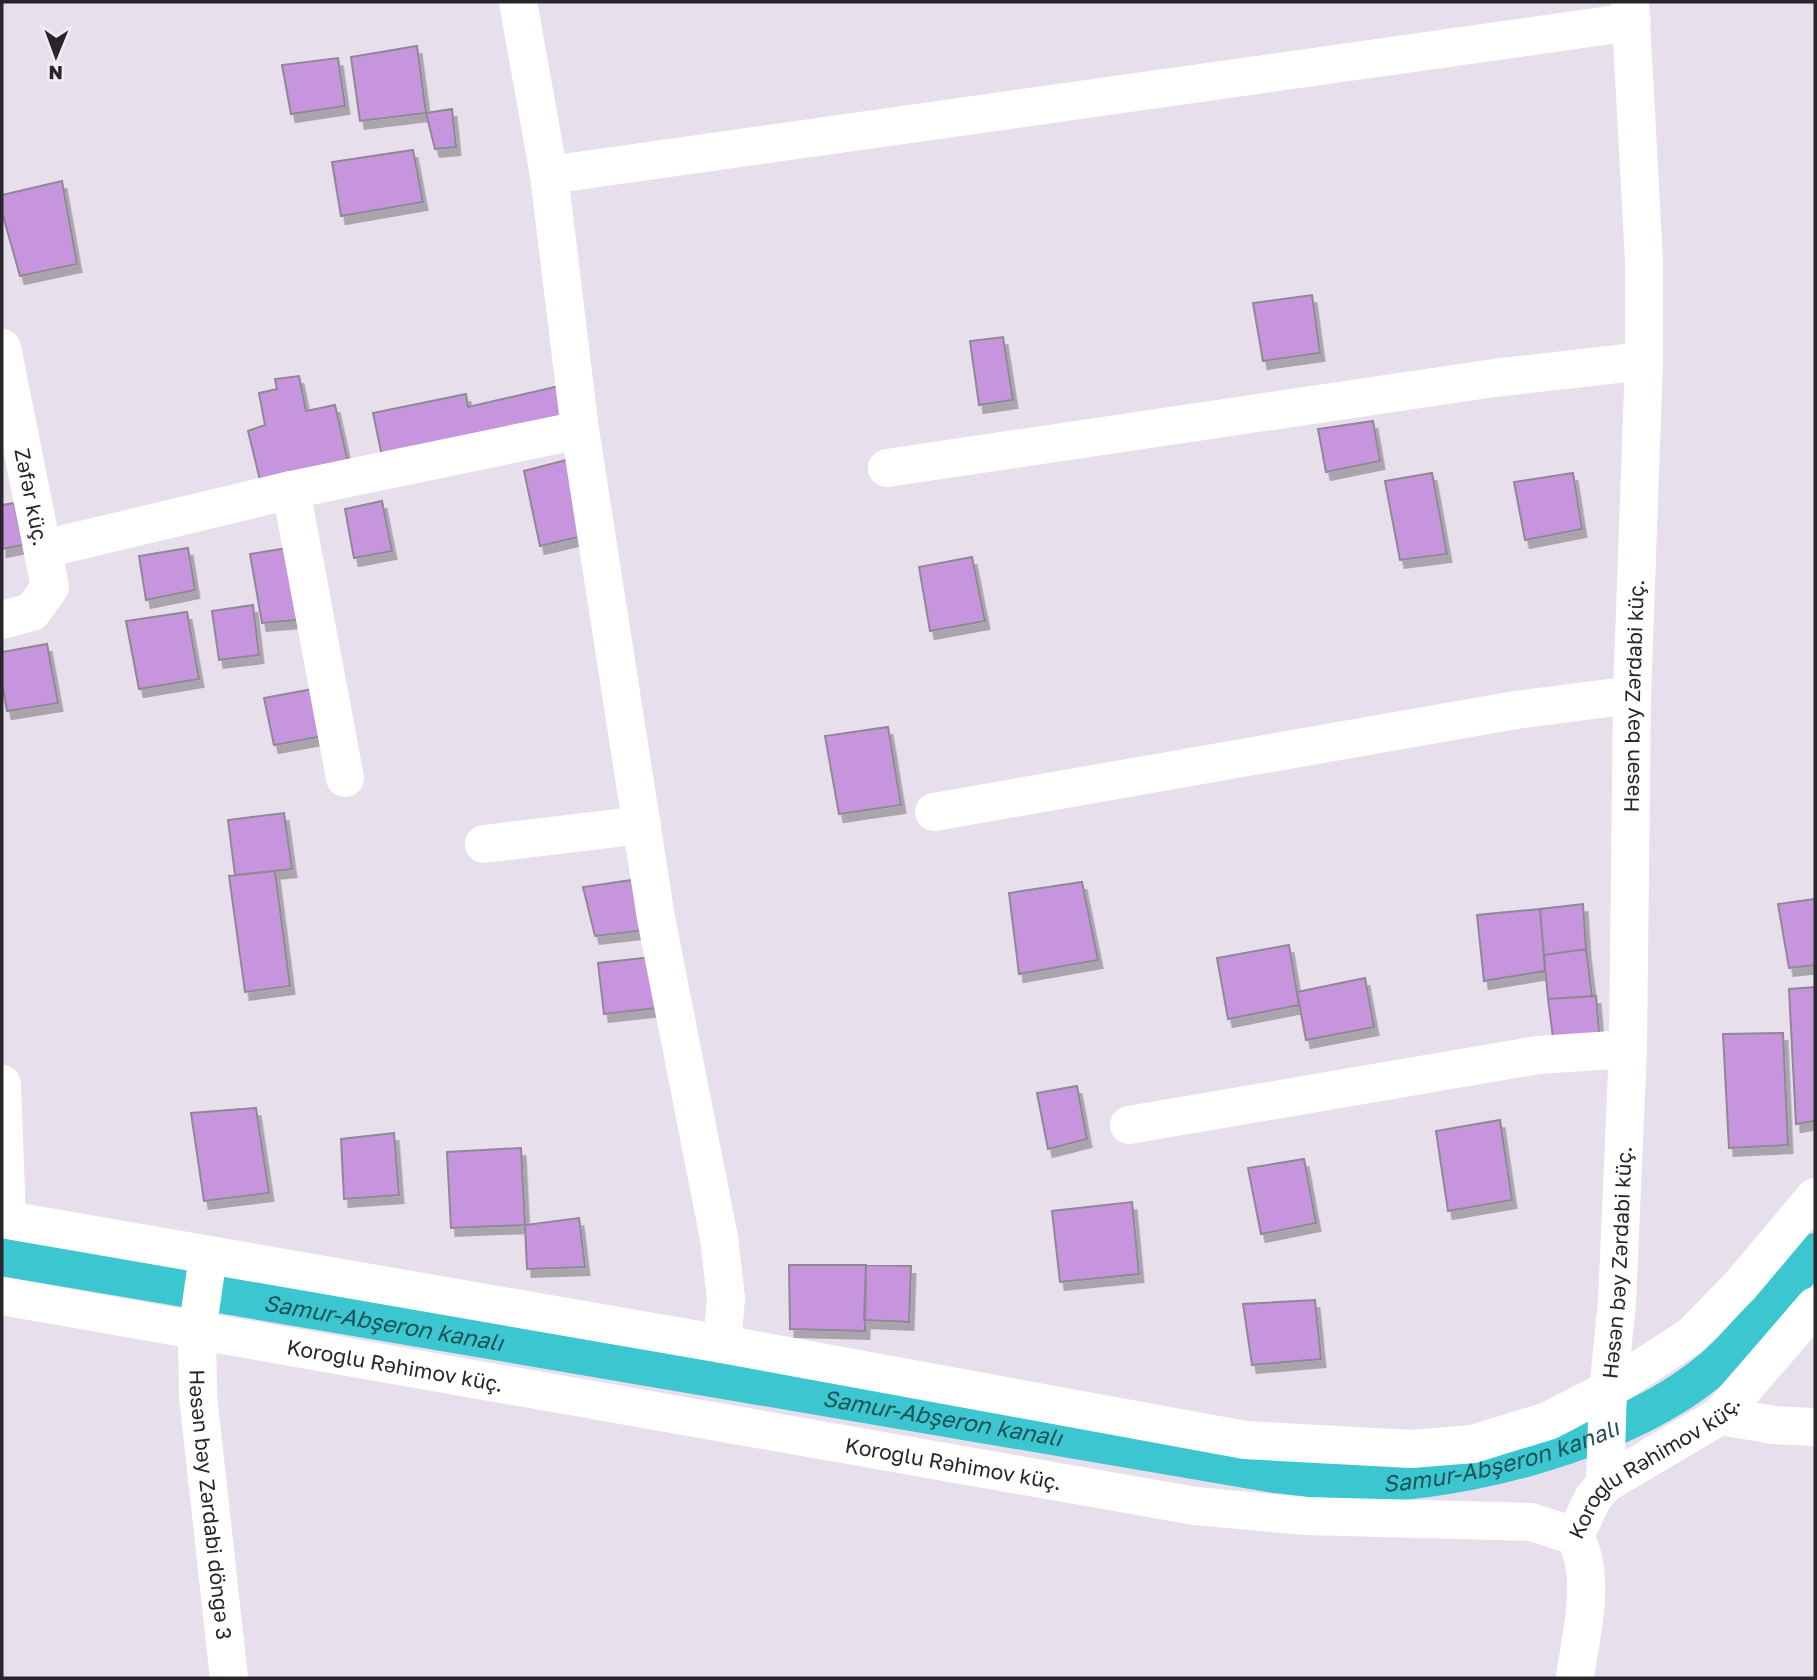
<svg xmlns="http://www.w3.org/2000/svg" width="1817" height="1680" font-family="'Golos Text',sans-serif">
<defs>
<filter id="shadow"><feDropShadow dx="4.5" dy="8" stdDeviation="0" flood-color="#0004"/></filter>
</defs>
<rect width="100%" height="100%" fill="#e8dfec"/>
<g fill="none" stroke-linecap="round" stroke-linejoin="round">
<path stroke="#3cc6d0" stroke-width="38" id="s1" d="M2,1257L1275,1474C1309,1477 1347,1485 1381,1483C1491,1476 1650,1433 1729,1353C1760,1322 1787,1285 1815,1252"/>
</g>
<path fill="#c695de" stroke="#908894" stroke-width="2" filter="url(#shadow)" d="M417,46L426,113L360,121L351,57Z
M338,58L345,106L291,114L282,65Z
M452,109L456,147L435,149L426,113Z
M413,150L423,202L341,216L332,162Z
M62,181L77,264L20,276L2,212V195Z
M1312,295L1320,353L1263,361L1253,303Z
M1003,337L1013,400L979,405L970,341Z
M299,376L306,411L335,405L349,467L261,484L248,431L265,425L259,393L277,389L275,379Z
M559,386L567,424L383,461L373,413L466,394L468,407Z
M1373,421L1380,461L1326,472L1318,429Z
M570,459L587,535L540,546L524,471Z
M1432,473L1447,554L1400,560L1385,481Z
M1573,473L1582,529L1525,540L1514,482Z
M382,501L392,551L354,558L345,509Z
M14,503L23,545L2,549V505Z
M300,546L308,619L262,623L250,554Z
M188,548L195,590L146,600L139,556Z
M972,557L985,621L930,631L919,567Z
M253,605L259,655L219,660L212,611Z
M187,612L199,679L139,689L126,621Z
M47,644L58,703L7,711L2,683V652Z
M318,688L329,735L274,745L264,698Z
M888,727L901,805L839,814L825,736Z
M284,813L292,869L235,875L228,820Z
M275,871L290,986L245,992L229,876Z
M639,879L648,930L595,936L583,887Z
M1082,882L1098,960L1019,974L1009,893Z
M1815,899V965L1789,968L1778,904Z
M1583,904L1586,949L1544,955L1540,909Z
M1540,909L1545,971L1484,981L1477,915Z
M1289,945L1299,1005L1228,1019L1217,958Z
M1586,949L1592,996L1548,999L1544,955Z
M652,957L657,1008L604,1014L598,963Z
M1365,978L1374,1027L1306,1040L1297,992Z
M1815,987V1121L1796,1124L1789,989Z
M1596,996L1600,1042L1554,1045L1548,999Z
M1783,1033L1788,1145L1729,1148L1723,1034Z
M1077,1086L1087,1139L1048,1149L1037,1093Z
M256,1108L269,1193L204,1201L191,1113Z
M1500,1120L1512,1200L1448,1211L1436,1131Z
M394,1133L399,1195L344,1199L341,1139Z
M521,1148L525,1225L451,1228L447,1152Z
M1304,1159L1316,1223L1261,1234L1248,1168Z
M1132,1202L1139,1274L1060,1282L1052,1211Z
M579,1218L585,1267L527,1269L525,1225Z
M789,1265H866L865,1331L790,1329Z
M866,1265L911,1266L909,1322L864,1320Z
M1315,1300L1321,1359L1252,1365L1243,1304Z"/>
<g fill="none" stroke-linecap="round" stroke-linejoin="round">
<g stroke="#fff" stroke-width="38">
<path d="M518,2L549,175L580,430L656,918L719,1238L726,1298L722,1344"/>
<path d="M549,175L1632,22"/>
<path id="s2" d="M2,348L50,587L32,612L2,620"/>
<path d="M887,468L1494,378L1644,361"/>
<path d="M291,490L345,778"/>
<path d="M44,549L291,490L580,430"/>
<path d="M934,812L1516,710L1632,695"/>
<path d="M484,844L642,825"/>
<path d="M2,1084L7,1219"/>
<path d="M1129,1125L1538,1055L1628,1049"/>
<path d="M2,1219L722,1344L1245,1440L1411,1449L1473,1444L1548,1421L1608,1390L1691,1336L1740,1286L1815,1197"/>
<path id="s3" d="M208,1256L197,1332L198,1396L229,1678"/>
<path id="s4" d="M2,1296L1195,1506L1305,1516L1531,1522L1575,1536"/>
<path d="M1720,1416L1774,1425L1815,1427"/>
<path id="s5" d="M1605,1484L1608,1390L1617,1303L1628,1049L1632,695L1644,361V261L1630,2"/>
<path id="s6" d="M1575,1536L1593,1498L1605,1484L1720,1416L1815,1306"/>
<path d="M1575,1536C1597,1579 1581,1632 1575,1678"/>
</g>
</g>
<g text-anchor="middle" dominant-baseline="central" stroke-width="5" stroke-linejoin="round" paint-order="stroke">
<g font-size="21" fill="#29262b" stroke="#f5ecfa">
<text stroke="none"><textPath href="#s2" startOffset="152">Zəfər küç.</textPath></text>
<text stroke="none"><textPath href="#s5" startOffset="789">Həsən bəy Zərdabi küç.</textPath></text>
<text stroke="none"><textPath href="#s5" startOffset="222">Həsən bəy Zərdabi küç.</textPath></text>
<text stroke="none"><textPath href="#s4" startOffset="399">Koroğlu Rəhimov küç.</textPath></text>
<text stroke="none"><textPath href="#s6" startOffset="108">Koroğlu Rəhimov küç.</textPath></text>
<text stroke="none"><textPath href="#s4" startOffset="966">Koroğlu Rəhimov küç.</textPath></text>
<text stroke="none"><textPath href="#s3" startOffset="250">Həsən bəy Zərdabi döngə 3</textPath></text>
</g>
<g font-size="23" font-style="italic" fill="#1b5358" stroke="#f5ecfa">
<text stroke="none"><textPath href="#s1" startOffset="387">Samur-Abşeron kanalı</textPath></text>
<text stroke="none"><textPath href="#s1" startOffset="954">Samur-Abşeron kanalı</textPath></text>
<text stroke="none"><textPath href="#s1" startOffset="1521">Samur-Abşeron kanalı</textPath></text>
</g>
</g>
<rect width="1817" height="1680" fill="none" stroke="#29262b" stroke-width="7"/>
<g transform="translate(56 56) rotate(181)" stroke="#f5ecfa" stroke-width="5" paint-order="stroke">
<path d="M0-5L12 26L0 18L-12 26Z" fill="#29262b"/>
<text y="-10" font-size="19" font-weight="bold" text-anchor="middle" fill="#29262b">N</text>
</g>
</svg>
